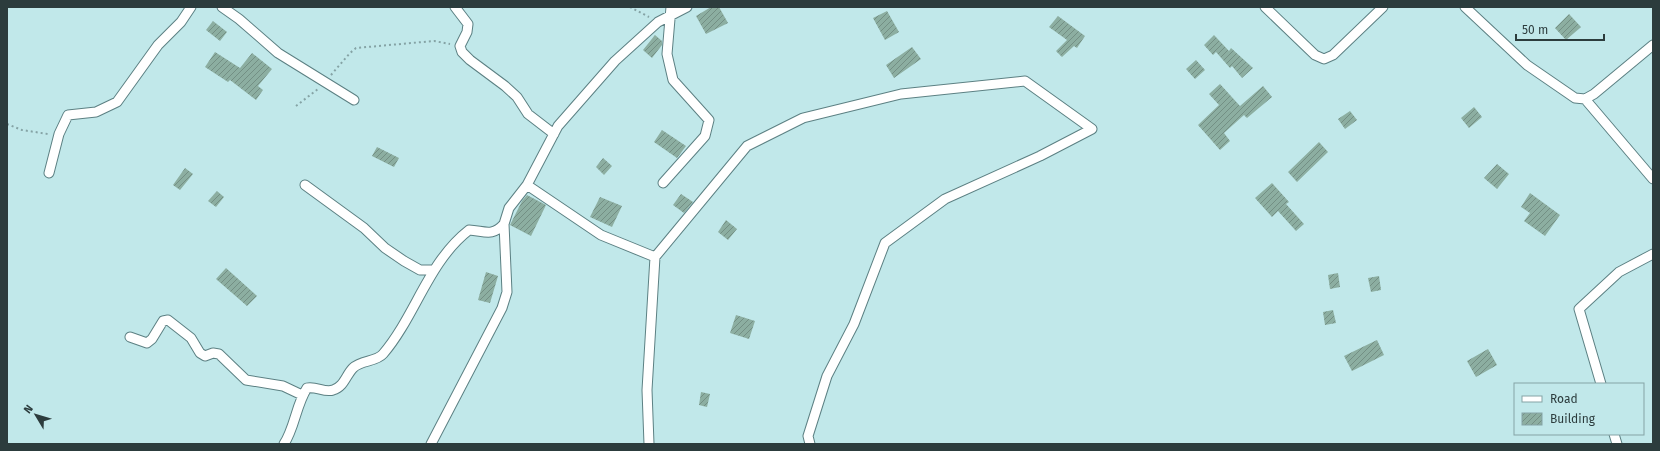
<svg xmlns="http://www.w3.org/2000/svg" width="1660" height="451" viewBox="0 0 1660 451" font-family="'Fira Sans',sans-serif">
<style>
.building{fill:url(#building-hatch)}
.lines{fill:none;stroke-linecap:round;stroke-linejoin:round}
.street-casing{stroke:#5c8083;stroke-width:11}
.path{stroke:#85a3a5;stroke-width:2;stroke-dasharray:2 3;stroke-linecap:butt}
.street{stroke:#fff;stroke-width:9}
</style>
<defs>
<pattern id="building-hatch" width="6" height="6" patternUnits="userSpaceOnUse"><rect width="6" height="6" fill="#8caea1"/><path d="M-1 1l2-2M0 6l6-6M5 7l2-2" fill="none" stroke="#738f84"/></pattern>
</defs>
<rect width="100%" height="100%" fill="#c1e8ea"/>
<!-- building -->
<path class="building" d="M711,7H719L728,23L706,34L696,16Z
M887,11L899,32L885,40L873,18Z
M1569,14L1581,27L1566,40L1555,28Z
M1058,16L1085,36L1077,48L1074,46L1062,57L1056,51L1067,40L1049,27Z
M213,21L227,32L220,41L206,30Z
M655,35L662,41V45L652,58L643,50Z
M1214,35L1229,51L1231,48L1253,68L1242,78L1232,66L1230,68L1216,52L1213,55L1204,45Z
M912,47L921,59L894,78L886,65Z
M215,52L240,68L252,53L272,69L258,86L263,90L256,100L230,80L228,82L205,67Z
M1196,60L1205,70L1195,79L1186,69Z
M1220,84L1240,106L1263,86L1272,97L1247,118L1244,115L1224,133L1230,141L1220,150L1198,125L1219,105L1209,94Z
M1474,107L1482,117L1469,128L1461,118Z
M1350,111L1357,120L1345,129L1338,119Z
M662,130L686,146L677,158L654,142Z
M1319,142L1328,152L1297,182L1288,172Z
M377,147L399,158L394,167L372,156Z
M603,158L612,166L604,175L596,167Z
M1497,164L1509,174L1497,189L1484,178Z
M185,168L193,174L180,190L173,185Z
M1272,183L1289,202L1286,204L1304,224L1296,231L1278,211L1272,217L1255,198Z
M217,191L224,197L216,207L208,201Z
M1530,193L1560,215L1545,236L1524,221L1530,213L1521,207Z
M681,194L693,202L684,213L673,205Z
M527,195L546,205L531,236L510,225L522,201Z
M600,197L622,206L612,227L590,217Z
M726,220L737,229L728,240L718,232Z
M226,268L257,296L247,306L216,279Z
M486,272L498,276L490,303L478,300Z
M1338,273L1340,287L1330,289L1328,275Z
M1379,276L1381,290L1371,292L1368,278Z
M1333,310L1336,323L1325,325L1323,312Z
M736,315L755,321L749,339L730,333Z
M1377,340L1384,355L1352,371L1344,356Z
M1488,349L1497,365L1476,377L1467,361Z
M701,392L710,394L707,407L699,405Z"/>
<g class="lines">
<defs>
<path id="street" d="M222,7L239,19L278,53L354,100
M455,7L468,24L467,32L460,46L462,52L470,60L505,86L517,97L528,114L554,134
M1265,7L1315,55L1324,59L1333,55L1383,7
M1465,7L1527,65L1575,98L1585,99L1594,94L1653,45
M1585,99L1653,179
M49,173L59,134L68,115L96,112L117,102L158,45L181,22L191,7
M663,183L705,136L709,120L673,80L667,54L671,7
M305,185L364,228L385,248L404,261L420,270H433
M527,185L601,235L655,257
M130,337L147,343L152,339L163,321L168,320L191,338L200,353L205,356L213,353L219,354L246,380L283,386L302,395
M1601,384L1579,309L1619,272L1653,254
M1614,434L1617,444
M284,444C295,427 296,405 307,388C316,386 325,393 333,390C344,387 346,375 353,368C361,360 376,362 383,354C416,315 428,262 469,230C485,231 492,237 504,224
M431,444L502,308L507,292L504,224L509,208L527,185L558,126L615,61L658,22L687,7
M649,444L647,390L655,257L747,146L803,118L901,94L1025,81L1092,129L1040,156L945,199L885,243L854,324L827,376L808,436L810,444"/>
</defs>
<!-- street casing -->
<use href="#street" class="street-casing"/>
<!-- path -->
<path class="path" d="M630,7L649,17
M331,75L350,53L356,48L434,41L450,44
M296,106L318,89
M7,124L22,130L48,134"/>
<!-- street -->
<use href="#street" class="street"/>
</g>
<!-- border -->
<rect width="1660" height="451" fill="none" stroke="#2c3c3d" stroke-width="16"/>
<!-- legend -->
<rect x="1514" y="383" width="130" height="52" fill="#c1e8ea" stroke="#85a3a5"/>
<rect x="1522" y="396" width="20" height="6" fill="#ffffff" stroke="#85a3a5"/>
<text x="1550" y="403" font-size="12" fill="#2c3c3d">Road</text>
<rect x="1522" y="413" width="20" height="12" fill="url(#building-hatch)" stroke="#85a3a5"/>
<text x="1550" y="423" font-size="12" fill="#2c3c3d">Building</text>
<!-- north arrow -->
<g transform="translate(36 415) rotate(308)" stroke="#c1e8ea" stroke-width="3" paint-order="stroke">
<path d="M0-3L7 15L0 10L-7 15Z" fill="#2c3c3d"/>
<text y="-6" font-size="11" font-weight="bold" text-anchor="middle" fill="#2c3c3d">N</text>
</g>
<!-- scale -->
<path d="M1516 34v6h88v-6" fill="none" stroke="#2c3c3d" stroke-width="2"/>
<text x="1522" y="34" font-size="12" fill="#2c3c3d" stroke="#c1e8ea" stroke-width="3" paint-order="stroke">50 m</text>
</svg>
